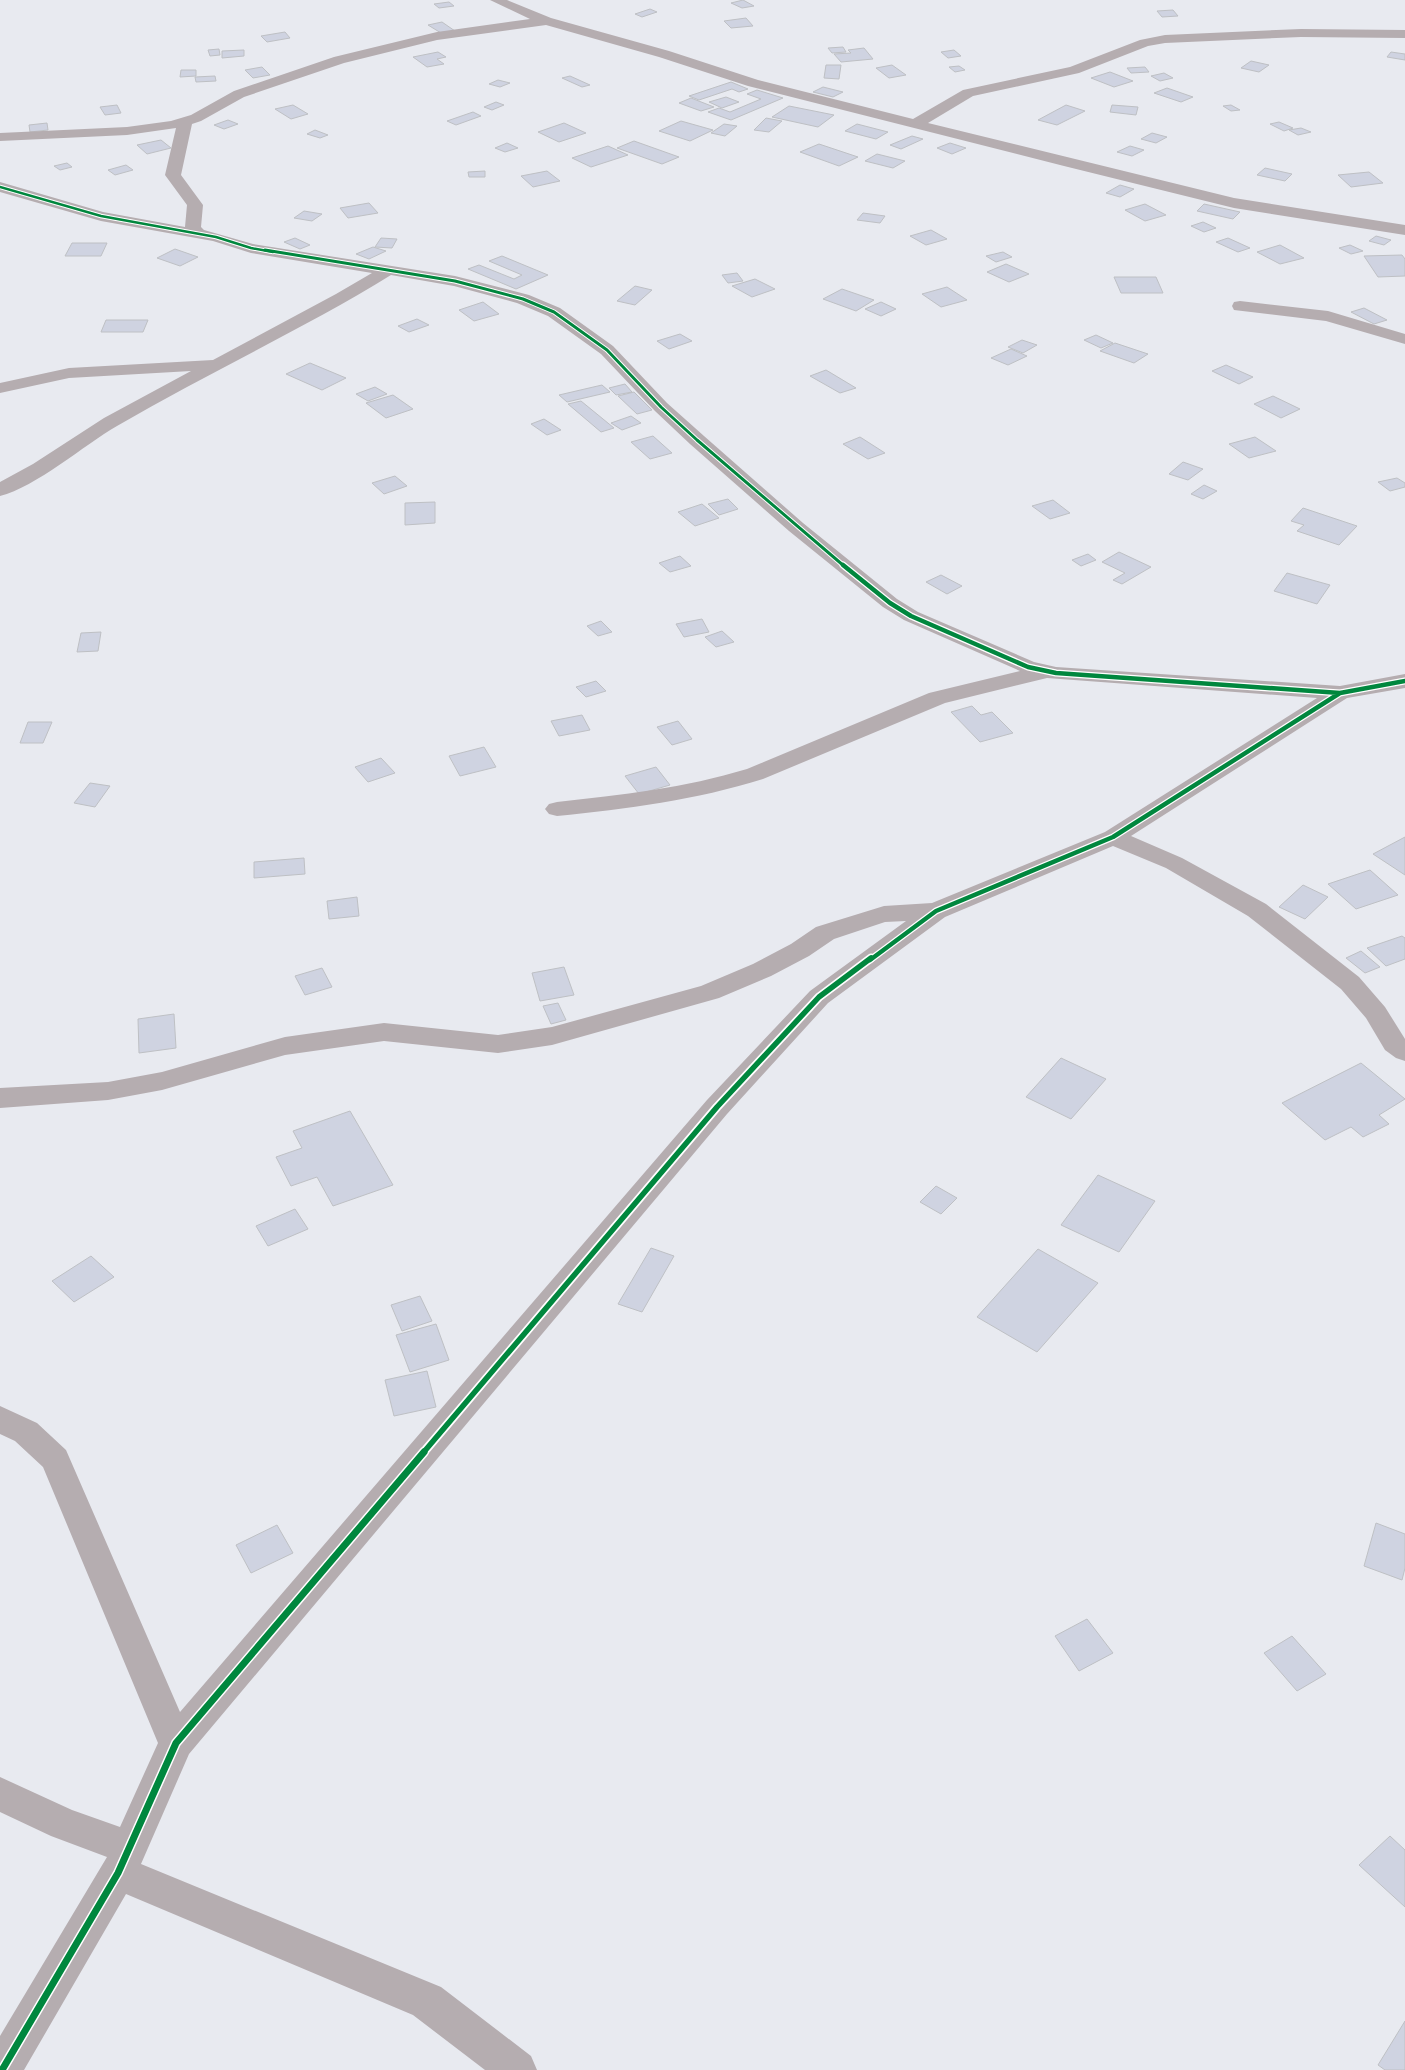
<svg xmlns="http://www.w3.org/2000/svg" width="1405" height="2070" viewBox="0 0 1405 2070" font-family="'PT Sans Narrow',sans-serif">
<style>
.building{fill:#cfd3e1;stroke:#bec0c4}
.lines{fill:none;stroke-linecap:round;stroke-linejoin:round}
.street{fill:#b5adb0;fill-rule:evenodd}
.cycleway-far4-casing{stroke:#fff;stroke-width:4.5}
.cycleway-far3-casing{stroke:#fff;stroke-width:5}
.cycleway-far2-casing{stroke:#fff;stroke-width:7}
.cycleway-far1-casing{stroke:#fff;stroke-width:9}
.cycleway-casing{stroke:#fff;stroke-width:10}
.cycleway-far4{stroke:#00873e;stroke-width:2.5}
.cycleway-far3{stroke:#00873e;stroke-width:3}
.cycleway-far2{stroke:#00873e;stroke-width:4.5}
.cycleway-far1{stroke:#00873e;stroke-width:5.5}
.cycleway{stroke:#00873e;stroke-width:7}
</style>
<rect width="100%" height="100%" fill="#e8eaf0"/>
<!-- building -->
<path class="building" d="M743,0L754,6L742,8L731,3Z
M449,2L454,6L439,8L434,4Z
M650,9L657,12L642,17L635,14Z
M1173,10L1178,16L1162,17L1157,11Z
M746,18L753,26L731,28L724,21Z
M442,22L455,31L441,33L428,25Z
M285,32L290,38L267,42L261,36Z
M843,47L846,52L832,53L828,48Z
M864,48L873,59L841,62L834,54L851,53L848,50Z
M219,49L220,55L210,56L208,50Z
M244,50V56L222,58V51Z
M954,50L961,56L948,58L941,52Z
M438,52L446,57L437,59L444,64L427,67L413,57Z
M1391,52L1405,54V60L1387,57Z
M1251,61L1269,65L1259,72L1241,68Z
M826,65H841L839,79L824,78Z
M892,65L906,75L889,78L876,68Z
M959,66L965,70L955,72L949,67Z
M262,67L270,75L253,78L245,70Z
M1145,67L1149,72L1131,73L1127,68Z
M181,70H196V76L180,77Z
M1110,72L1133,81L1114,87L1091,78Z
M1164,73L1173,78L1160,81L1151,76Z
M215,76L216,81L196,82L195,77Z
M570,76L590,85L582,87L562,78Z
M498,80L510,83L500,87L489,84Z
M731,82L748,89L739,92L732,89L699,100L689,96Z
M823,87L843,92L833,97L813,92Z
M1167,88L1193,97L1181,102L1154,93Z
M757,90L783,98L731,120L708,112L719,108L730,112L761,99L747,94Z
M726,97L739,102L722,108L709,102Z
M691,98L714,107L701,111L679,103Z
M496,102L504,105L492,110L484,107Z
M117,105L121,113L105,115L100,107Z
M293,105L308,114L291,119L275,109Z
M1066,105L1085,111L1057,125L1038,120Z
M1112,105L1138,107L1136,115L1110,112Z
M1231,105L1240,110L1231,111L1223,106Z
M789,106L834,115L818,127L772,117Z
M473,112L481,116L456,125L447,121Z
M766,118L782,121L769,132L754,130Z
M228,120L238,124L224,129L214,125Z
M681,121L713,130L690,141L659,131Z
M1279,122L1293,128L1284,131L1270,124Z
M47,123L48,130L30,132L29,125Z
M564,123L586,133L559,142L538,132Z
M724,124L737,126L725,136L711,133Z
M857,124L888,132L876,139L845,131Z
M1301,128L1311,132L1298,135L1289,130Z
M315,130L328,135L320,138L307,134Z
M1152,133L1167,137L1156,143L1141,139Z
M912,136L923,139L901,149L890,145Z
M161,140L171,148L147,154L137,145Z
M634,141L679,157L662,164L617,148Z
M507,143L518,148L505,152L495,148Z
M950,143L966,148L952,154L937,148Z
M819,144L858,157L839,166L800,152Z
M608,146L628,155L591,167L572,158Z
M1130,146L1144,150L1132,156L1117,152Z
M877,154L905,161L893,168L865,161Z
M67,163L72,167L60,170L54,166Z
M126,165L133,170L115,175L108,170Z
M1265,168L1292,174L1285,181L1257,175Z
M485,171V177H469L468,172Z
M547,171L560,181L533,187L521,176Z
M1369,172L1383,183L1351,187L1338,175Z
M1120,185L1134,189L1120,197L1106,193Z
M369,203L378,213L348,218L340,208Z
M1145,204L1166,215L1145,221L1125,210Z
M1204,204L1240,212L1233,219L1197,211Z
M304,211L322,214L312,221L294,218Z
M863,213L885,216L880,223L857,220Z
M1203,222L1216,228L1204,232L1191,226Z
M931,230L947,239L926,245L910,236Z
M1376,236L1391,240L1384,245L1369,241Z
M295,238L310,245L300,249L284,242Z
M381,238L397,239L392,248L375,247Z
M1228,238L1250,248L1238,252L1216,242Z
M72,243H107L101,256H65Z
M1280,245L1304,258L1280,264L1257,252Z
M1350,245L1363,251L1351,254L1339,248Z
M373,247L386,251L369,259L356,254Z
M175,249L198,257L180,266L157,258Z
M1003,252L1012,257L996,262L986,256Z
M1402,255L1405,259V276L1378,277L1364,256Z
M502,256L548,275L516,289L468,269L479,265L514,279L522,275L489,261Z
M1006,264L1029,274L1009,282L987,272Z
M737,273L743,281L728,283L722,275Z
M1114,277H1156L1163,293H1121Z
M755,279L775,289L752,297L732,286Z
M635,286L652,290L635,305L617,301Z
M947,287L967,300L941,307L922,294Z
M842,289L874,300L856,311L823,299Z
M483,302L499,314L474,321L459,310Z
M881,302L896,309L881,316L865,309Z
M1364,308L1387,320L1374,324L1351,312Z
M417,319L429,325L409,332L398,326Z
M106,320H148L143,332H101Z
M680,334L692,341L669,349L657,341Z
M1096,335L1113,343L1101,348L1084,340Z
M1022,340L1037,345L1023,353L1008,347Z
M1115,343L1148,354L1134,363L1100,351Z
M1011,349L1027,356L1008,365L991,358Z
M310,363L346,378L322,390L286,374Z
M1226,365L1253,377L1239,384L1212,371Z
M826,370L856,388L840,393L810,376Z
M625,384L632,392L616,395L609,388Z
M602,385L610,392L567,402L559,395Z
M375,387L387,394L368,401L356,394Z
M634,392L652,410L637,414L618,396Z
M393,395L413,409L386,418L366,403Z
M1273,396L1300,409L1281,418L1254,404Z
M581,401L614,428L601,432L568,404Z
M631,416L641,423L622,430L611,423Z
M544,419L561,430L547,435L531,424Z
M653,436L672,453L650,459L631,442Z
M860,437L885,453L868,459L843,444Z
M1255,437L1276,451L1249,458L1229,444Z
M1183,462L1203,469L1188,480L1169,474Z
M395,476L407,486L384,494L372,483Z
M1397,478L1405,483V487L1390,491L1378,482Z
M1204,485L1217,491L1203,499L1191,494Z
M728,499L738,509L719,515L708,504Z
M1053,500L1070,513L1050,519L1032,506Z
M435,502V523L405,525V503Z
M702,504L719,518L695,526L678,512Z
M1303,508L1357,526L1339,545L1297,531L1304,525L1291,521Z
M1119,552L1151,567L1122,584L1113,580L1125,573L1102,562Z
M1088,554L1096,560L1081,566L1072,560Z
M680,556L691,566L670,572L659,563Z
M1287,573L1330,585L1317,604L1274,591Z
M941,575L962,586L947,594L926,582Z
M702,619L709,632L684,637L676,624Z
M601,621L612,632L598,636L587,626Z
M722,631L734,642L716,647L705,637Z
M101,632L98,651L77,652L81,633Z
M596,681L606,691L586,697L576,687Z
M972,706L981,715L992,712L1013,733L980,742L951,712Z
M582,715L590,730L559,736L551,721Z
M678,721L692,739L672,745L657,727Z
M28,722H52L43,743H20Z
M484,747L496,767L460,776L449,756Z
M381,758L395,773L368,782L355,767Z
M656,767L670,785L639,794L625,776Z
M90,783L110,786L95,807L74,803Z
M1405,837V875L1373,854Z
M304,858L305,874L254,878V862Z
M1370,870L1398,895L1356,909L1328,884Z
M1303,885L1328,897L1305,919L1279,907Z
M357,897L359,916L329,919L327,901Z
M1402,936L1405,938V959L1386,966L1367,948Z
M1361,951L1380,967L1365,973L1346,958Z
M564,967L574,995L540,1001L532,973Z
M322,968L332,987L305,995L295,976Z
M558,1003L566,1020L551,1024L543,1006Z
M174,1014L176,1048L139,1053L138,1019Z
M1061,1058L1106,1079L1071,1119L1026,1097Z
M1361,1063L1405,1099L1379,1115L1389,1124L1363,1137L1351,1127L1325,1140L1282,1103Z
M350,1111L393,1185L333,1206L317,1177L291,1186L276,1157L302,1148L293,1131Z
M1098,1175L1155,1201L1119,1252L1061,1225Z
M936,1186L957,1198L941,1214L920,1202Z
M295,1209L308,1229L268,1246L256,1226Z
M651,1248L674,1256L642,1312L618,1304Z
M1038,1249L1098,1283L1037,1352L977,1317Z
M91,1256L114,1277L74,1302L52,1281Z
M420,1296L432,1321L402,1331L391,1305Z
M436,1324L449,1360L410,1372L396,1335Z
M427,1371L436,1407L394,1416L385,1380Z
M1376,1523L1405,1534V1568L1402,1580L1364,1566Z
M277,1525L293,1553L251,1573L236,1545Z
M1087,1619L1113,1653L1079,1671L1055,1636Z
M1292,1636L1326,1674L1297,1691L1264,1653Z
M1390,1836L1405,1850V1907L1359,1865Z
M1405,2021V2070H1385L1378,2065Z"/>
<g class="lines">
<!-- street -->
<path class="street" d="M490,0H507L551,18L669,51L758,80L913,119L963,90L1070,67L1140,40L1165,35L1301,29L1405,30V38L1301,37L1165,43L1148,46L1079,73L973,96L928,123L1234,198L1405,225V235L1234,208L1064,166L748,86L659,57L546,25L437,40L344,63L244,97L201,121L192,124L181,175L203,205L201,227L204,230L253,244L455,276L529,295L560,308L613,346L667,403L704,436L803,523L897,599L918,612L1034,662L1056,667L1340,686L1405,674V688L1347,698L1131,836L1182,858L1266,904L1359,977L1385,1007L1405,1039V1061L1396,1058L1385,1050L1366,1018L1341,989L1248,916L1166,868L1113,846L945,917L828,1003L727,1114L189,1754L141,1864L441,1987L531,2056L537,2070H485L413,2015L126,1894L24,2070H0V2036L107,1857L51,1836L0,1812V1777L72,1810L120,1827L158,1743L43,1467L15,1441L0,1434V1406L37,1423L66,1450L180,1712L707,1100L810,991L906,921L885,922L834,939L809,956L771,976L719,998L552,1045L498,1053L384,1041L285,1055L162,1090L108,1100L0,1108V1088L108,1082L162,1072L285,1037L384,1023L498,1035L552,1027L701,986L753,964L791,944L816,927L884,906L932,903L1105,832L1317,698L1047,678L945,703L763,779C696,800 627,809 557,816L549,814L545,809L549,804L557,802C621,795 685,788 747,769L929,693L1020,671L904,620L883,607L789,531L690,444L655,411L601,354L548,316L517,303L454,286L391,275C302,330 207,373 117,426C84,445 36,487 0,496V482L33,464L104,418L191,371L69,378L0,393V383L69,368L213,360L336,294L372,273L251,253L213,241L101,221L0,192V182L103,212L185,227L187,205L165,175L176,128L127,135L0,141V133L127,127L171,121L191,115L234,91L334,57L437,32L530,19Z
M1240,301L1328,311L1405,334V344L1326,321L1234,310L1232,306L1234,302Z"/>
<defs>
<path id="cycleway-far4" d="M0,187L101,216L216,237L251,248L273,252"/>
<path id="cycleway-far3" d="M265,250L455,281L523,299L554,312L607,350L661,407L697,440L844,566"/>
<path id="cycleway-far2" d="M843,565L890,603L911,616L1028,667L1056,673L1340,693
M870,960L936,911L1113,837L1340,693L1405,681"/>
<path id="cycleway-far1" d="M423,1453L717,1107L819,997L871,958"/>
<path id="cycleway" d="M2,2070L118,1873L176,1743L424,1452"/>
</defs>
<!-- cycleway-far4 casing -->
<use href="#cycleway-far4" class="cycleway-far4-casing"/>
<!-- cycleway-far3 casing -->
<use href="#cycleway-far3" class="cycleway-far3-casing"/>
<!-- cycleway-far2 casing -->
<use href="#cycleway-far2" class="cycleway-far2-casing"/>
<!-- cycleway-far1 casing -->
<use href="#cycleway-far1" class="cycleway-far1-casing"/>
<!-- cycleway casing -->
<use href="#cycleway" class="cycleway-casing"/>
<!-- cycleway-far4 -->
<use href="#cycleway-far4" class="cycleway-far4"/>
<!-- cycleway-far3 -->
<use href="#cycleway-far3" class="cycleway-far3"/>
<!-- cycleway-far2 -->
<use href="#cycleway-far2" class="cycleway-far2"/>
<!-- cycleway-far1 -->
<use href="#cycleway-far1" class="cycleway-far1"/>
<!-- cycleway -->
<use href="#cycleway" class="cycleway"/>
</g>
</svg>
